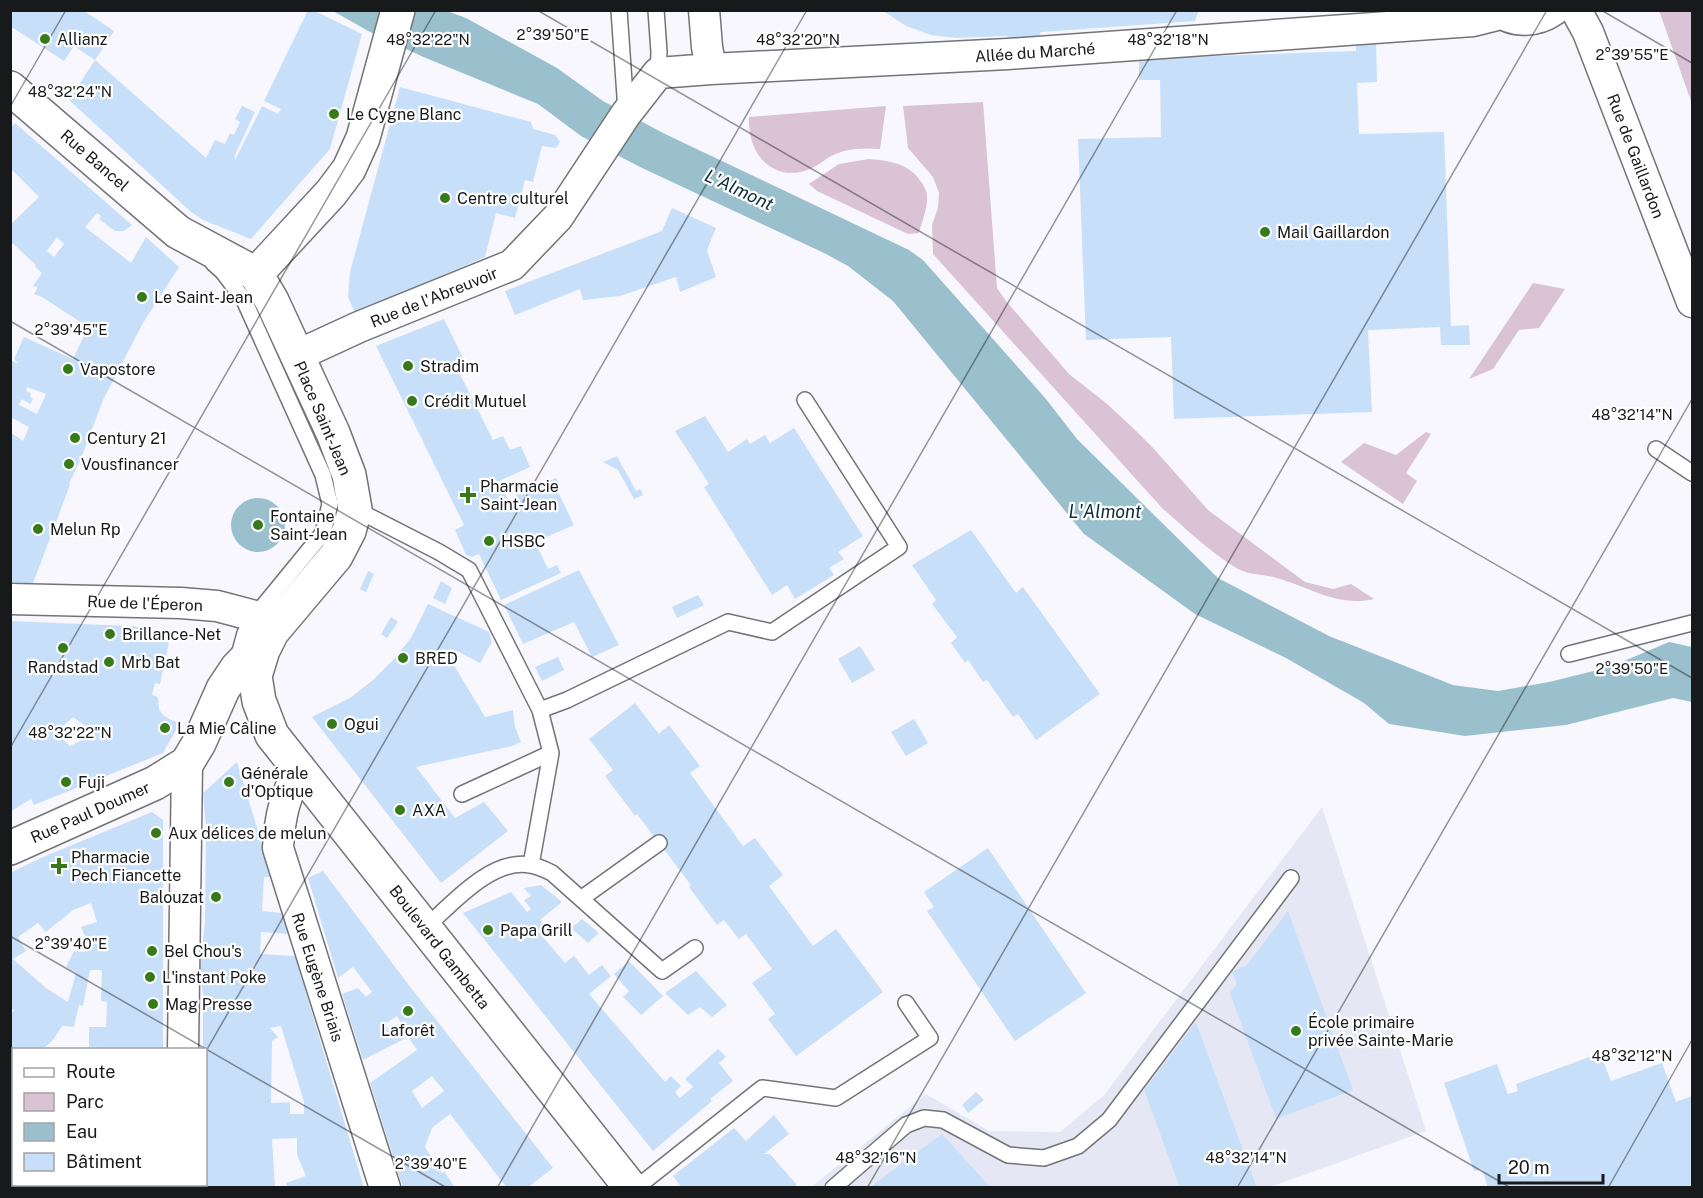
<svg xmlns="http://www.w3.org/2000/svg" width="1703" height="1198" viewBox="0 0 1703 1198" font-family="'Public Sans',sans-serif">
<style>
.built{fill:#e5e7f4}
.green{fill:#dac3d4}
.water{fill:#9bc0cd}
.building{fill:#c8dff9;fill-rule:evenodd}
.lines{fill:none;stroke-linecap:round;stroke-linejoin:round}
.lane-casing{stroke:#737478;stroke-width:18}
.street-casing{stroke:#737478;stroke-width:33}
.secondary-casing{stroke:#737478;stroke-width:36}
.lane{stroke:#fff;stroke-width:15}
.street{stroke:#fff;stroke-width:30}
.secondary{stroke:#fff;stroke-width:33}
.ticks{fill:none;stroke:#18191a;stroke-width:1.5;stroke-opacity:0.45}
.poi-dot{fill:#377a1a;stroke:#fff;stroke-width:2}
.labels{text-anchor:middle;stroke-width:4.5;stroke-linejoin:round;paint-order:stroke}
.poi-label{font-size:16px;fill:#18191a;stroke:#fff;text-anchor:start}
.street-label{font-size:16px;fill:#18191a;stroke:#fff}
.water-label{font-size:18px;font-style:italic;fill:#0b2e39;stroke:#fff}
.ticks-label{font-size:15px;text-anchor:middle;fill:#18191a;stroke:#fff;stroke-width:4.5;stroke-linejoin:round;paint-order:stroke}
</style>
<rect width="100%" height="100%" fill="#f7f7fd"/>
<!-- built -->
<path class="built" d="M1322,807L1426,1131L1270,1187L810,1188L926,1094L989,1131L1060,1132L1104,1095Z"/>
<!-- green -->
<path class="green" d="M1659,11H1692V104L1661,16Z
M983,102L997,288L1006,301L1069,374L1106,403L1133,428L1154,449L1208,510L1305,582L1333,589L1351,584L1374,599C1337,608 1306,585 1273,577C1256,573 1249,576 1233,566C1208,550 1185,528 1162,508L933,254L932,225L938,208L939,193L933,177L908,148L903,106Z
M886,106L880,149C866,148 852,148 838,153C828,156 820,165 810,169C772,184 747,153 749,117Z
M869,159C891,161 909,163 922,183C924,187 927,191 927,196C928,208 922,221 919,233L908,234L817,191L809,184L839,164Z
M1533,283L1565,289L1539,328L1519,330L1493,369L1469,379Z
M1426,432L1431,434L1406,473L1417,481L1403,504L1341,462L1364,443L1396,455Z"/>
<!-- water -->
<path class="water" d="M333,11H447L466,18L557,68L603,101L663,133L909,250L923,260L1046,399L1077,439L1218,578L1329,636L1453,685L1498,691L1549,682L1610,667L1669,642L1692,647V702L1673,698L1566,725L1465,736L1389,724L1364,703L1286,658L1195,614L1084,534L893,301L848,266L826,254L640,167L581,136L538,104L421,56L370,32Z
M231 525a27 27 0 1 1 54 0a27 27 0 1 1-54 0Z"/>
<!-- building -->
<path class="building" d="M10,10H83L114,31L95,60L74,46L64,61L10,26Z
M308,10H313L362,34L330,149L251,239L203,220L191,212L69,100L95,60L206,158L215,140L225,144L230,133L234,135L240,122L235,119L242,106L255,112L235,155V160L262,106L278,114L281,109L264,101Z
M882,10H1199L1195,21L1041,32L1034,46L1006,36L956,38L931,35L906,26Z
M1376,39L1377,82L1357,83L1359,134L1444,132L1451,326L1469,325L1470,345H1441L1440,327L1368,330L1372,412L1174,419L1171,337L1086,340L1078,139L1161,137L1160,80H1139V49L1160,58L1356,51V40Z
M400,87L531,122L533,129L555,135L560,142L556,148L542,146L533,182L525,180L515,218L496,213L485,257L355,313L348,297L350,272Z
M15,123L132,225L124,231H115L99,219L101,216L97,213L85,227L131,263L146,237L179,267L143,323L103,400L82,456L69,484L70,485L32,586H25V583L10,582V432L23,441L29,427L12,418L10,421V360L19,364L14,359L24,337L73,359L88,327L42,297L34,294L38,287L33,286L42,273L35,267L36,265L10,241V225L39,197L10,168V128ZM57,237L64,244L54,257L47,251ZM27,387L46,394L37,414L19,405L22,399L30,404L33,399L30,397L31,393L26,391Z
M672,208L716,228L707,250L716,277L680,292L676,277L620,296L583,300L580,289L515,315L505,291L662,231Z
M444,319L463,358L454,362L493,440L503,436L510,450L521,446L530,467L499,481L510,504L518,501L516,495L556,478L559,483L554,484L574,525L535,542L548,569L557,565L561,573L501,600L479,554L472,557L466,555L455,530L464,525L376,346Z
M705,416L728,452L747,439L750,444L765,435L770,443L794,428L863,536L838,552L844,559L829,568L834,575L795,599L787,585L772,595L704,487L709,484L675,431Z
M617,456L636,491L640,489L643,495L634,499L618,470L603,462Z
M971,530L1016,593L1023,587L1100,694L1036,740L1018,714L1013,717L987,680L983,682L968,660L965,663L951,643L957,637L932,604L936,600L912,565Z
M579,570L619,645L592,657L574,622L523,644L504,605Z
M368,571L374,574L366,592L360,589Z
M441,581L452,588L445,604L433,598Z
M698,595L704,605L677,618L672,607Z
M428,604L489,632L492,642L480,663L457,651L452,662L485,717L513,710L515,727L521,742L512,746L416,767L455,818L484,802L508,831L441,883L312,717L350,698L373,680L394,659L411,638Z
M391,617L398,622L387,638L381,634Z
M10,621L130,626L171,633L160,684L155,683L152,695L158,697L159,709L163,715L171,720L178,722L176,730L163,753L34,805L31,799L10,812ZM73,717L88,728L92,735L70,746L56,733Z
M860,646L875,670L852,683L838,659Z
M558,657L564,670L542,681L535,667Z
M635,703L659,734L669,725L700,766L690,773L743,846L755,838L783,875L769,886L813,946L836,929L883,992L796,1056L768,1019L775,1014L752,983L772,969L746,934L739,939L724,920L717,925L689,887L691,885L637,814L635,816L605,776L613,770L589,739Z
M914,719L928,743L906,756L891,732Z
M237,762L272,877H264L262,911L282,913L289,934L261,932L260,954L295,956L364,1188H288L286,1183L306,1176L297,1155V1138L272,1139L275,1188H201V1185L206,1184V1050H203V994L200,971L205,921L206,828L203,793ZM281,1026L304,1102V1114H290V1102L271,1103L272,1041L278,1037L270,1028Z
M152,812L163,820V1050H105L106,1048L89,1047V1027H106L107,1002L101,1001L102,970H90L83,1006L79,1005L74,1027L62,1026L53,1040L42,1050H14V1086L10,1085V1015L14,1010L10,1008V892L12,891L10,873L43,857ZM91,903L97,922L81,927L85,936V952L74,951L66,967L76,973L68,1002L46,988L13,959L26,951L18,937L38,923L46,932L73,910Z
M988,848L1086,993L1015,1041L927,911L934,907L924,892Z
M323,871L411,988L553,1168L527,1188H507L450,1114L432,1128L425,1147L442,1173L444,1171L455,1188H403L370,1083L417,1050L408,1037L363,1060L342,994L358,988L366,997L372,992L353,967L338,978L308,878ZM397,1016L404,1030L391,1038L386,1023ZM432,1076L444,1091L422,1108L412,1091Z
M541,885L562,902L540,920L545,926L538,931L565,963L574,956L589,975L602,965L611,976L589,994L665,1082L671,1076L681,1086L675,1092L680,1098L693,1087L685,1079L718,1049L726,1057L719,1063L733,1081L710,1099L712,1101L653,1151L463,913L511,892L527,912L531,909L524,900L531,896L524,888Z
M1288,911L1353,1090L1276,1119L1230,993L1237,983L1232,972L1247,965Z
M582,919L599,933L588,943L571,928Z
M629,961L663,996L641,1015L623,997L629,991L614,974Z
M696,971L727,1005L712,1017L700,1007L688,1015L665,993Z
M1196,1022L1257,1188H1180L1144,1090Z
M1600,1053L1611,1081L1662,1063L1676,1102L1692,1096V1188H1488L1482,1169L1474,1171L1444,1083L1497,1064L1508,1094L1518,1091L1516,1084Z
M976,1092L984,1100L968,1113L962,1105Z
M774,1115L789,1134L764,1154H770L796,1184L795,1188H682L673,1176L734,1128L746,1141Z
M942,1134L991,1188H869Z
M42,1185H160V1188H41Z"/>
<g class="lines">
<defs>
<path id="lane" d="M619,10L626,111
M656,10L659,52L658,73
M213,263L223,272L244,300L323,475L330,504L323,533L255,616L245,633L239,655
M1656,449L1692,473
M355,509L439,552L469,570L540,710L551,753L531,865
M1569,654L1692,623
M540,710L567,700L728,622L772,632L899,547L805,400
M462,794L551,753
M582,898L659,843
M425,928C452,904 491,858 530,865C538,866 546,870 552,873L662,971L695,948
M636,1188L762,1088L836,1098L930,1038L906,1003
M833,1188L906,1125L924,1118L943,1120L1008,1155L1044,1158L1078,1146L1109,1120L1291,878"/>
<path id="street" d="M1497,10C1514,24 1537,22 1554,10
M1576,10L1588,32L1692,302
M711,69L1008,54L1473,21L1501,14
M296,356L359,327L512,265L558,217L626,114L658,73L711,69L707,47L704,10
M10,599L181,603L217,606L255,616L272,632
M299,767C285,799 280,813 278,848L385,1188
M183,1050L187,763
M181,1188V1184"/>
<path id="secondary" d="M10,88L178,232L256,274L272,301L333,433L349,475L355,509L349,531L336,556L272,632L263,650L255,676L259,701L272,735L631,1188
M256,274L331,193L349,169L363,138L398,10
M10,848L155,783L187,763L199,743L223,689L237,668L262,642"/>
</defs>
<!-- lane casing -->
<use href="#lane" class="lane-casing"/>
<!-- street casing -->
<use href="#street" class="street-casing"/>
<!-- secondary casing -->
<use href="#secondary" class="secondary-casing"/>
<!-- lane -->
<use href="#lane" class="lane"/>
<!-- street -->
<use href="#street" class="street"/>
<!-- secondary -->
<use href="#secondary" class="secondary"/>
</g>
<!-- ticks -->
<path class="ticks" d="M537,10L1692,678M1601,10L1692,63M10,107L66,10M10,321L1511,1188M10,748L436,10M10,936L447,1188M206,1051L807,10M127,1188L129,1184M497,1188L1177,10M867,1188L1547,10M1237,1188L1692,399M1608,1188L1692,1040"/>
<!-- markers -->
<g class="poi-dot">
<circle cx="45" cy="39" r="6"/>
<circle cx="334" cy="114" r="6"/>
<circle cx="445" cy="198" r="6"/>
<circle cx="1265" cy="232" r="6"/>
<circle cx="142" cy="297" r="6"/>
<circle cx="408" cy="366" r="6"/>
<circle cx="68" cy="369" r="6"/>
<circle cx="412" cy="401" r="6"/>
<circle cx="75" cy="438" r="6"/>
<circle cx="69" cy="464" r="6"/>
<path d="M465 486h6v6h6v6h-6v6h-6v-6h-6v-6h6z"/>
<circle cx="258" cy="525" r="6"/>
<circle cx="38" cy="529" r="6"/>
<circle cx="489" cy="541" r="6"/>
<circle cx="110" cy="634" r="6"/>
<circle cx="63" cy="648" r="6"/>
<circle cx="403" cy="658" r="6"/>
<circle cx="109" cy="662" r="6"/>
<circle cx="332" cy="724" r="6"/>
<circle cx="165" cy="728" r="6"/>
<circle cx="66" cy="782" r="6"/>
<circle cx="229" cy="782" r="6"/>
<circle cx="400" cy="810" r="6"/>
<circle cx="156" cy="833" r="6"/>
<path d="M56 857h6v6h6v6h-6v6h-6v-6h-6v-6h6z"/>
<circle cx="216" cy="897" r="6"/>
<circle cx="488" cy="930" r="6"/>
<circle cx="152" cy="951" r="6"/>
<circle cx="150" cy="977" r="6"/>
<circle cx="153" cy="1004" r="6"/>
<circle cx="408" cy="1011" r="6"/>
<circle cx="1296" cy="1031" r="6"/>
</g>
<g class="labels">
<!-- poi labels -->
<g class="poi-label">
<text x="57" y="45">Allianz</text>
<text x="346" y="120">Le Cygne Blanc</text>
<text x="457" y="204">Centre culturel</text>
<text x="1277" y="238">Mail Gaillardon</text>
<text x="154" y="303">Le Saint-Jean</text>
<text x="420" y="372">Stradim</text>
<text x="80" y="375">Vapostore</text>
<text x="424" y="407">Crédit Mutuel</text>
<text x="87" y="444">Century 21</text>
<text x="81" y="470">Vousfinancer</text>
<text x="480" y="492">Pharmacie<tspan x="480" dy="18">Saint-Jean</tspan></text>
<text x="270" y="522">Fontaine<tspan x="270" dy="18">Saint-Jean</tspan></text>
<text x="50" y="535">Melun Rp</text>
<text x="501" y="547">HSBC</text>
<text x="122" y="640">Brillance-Net</text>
<text x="415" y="664">BRED</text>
<text x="121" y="668">Mrb Bat</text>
<text x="63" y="673" text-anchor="middle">Randstad</text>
<text x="344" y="730">Ogui</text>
<text x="177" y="734">La Mie Câline</text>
<text x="241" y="779">Générale<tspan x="241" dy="18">d'Optique</tspan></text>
<text x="78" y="788">Fuji</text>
<text x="412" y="816">AXA</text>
<text x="168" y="839">Aux délices de melun</text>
<text x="71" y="863">Pharmacie<tspan x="71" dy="18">Pech Fiancette</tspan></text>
<text x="204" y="903" text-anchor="end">Balouzat</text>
<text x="500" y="936">Papa Grill</text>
<text x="164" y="957">Bel Chou's</text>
<text x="162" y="983">L'instant Poke</text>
<text x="165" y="1010">Mag Presse</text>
<text x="1308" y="1028">École primaire<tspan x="1308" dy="18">privée Sainte-Marie</tspan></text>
<text x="408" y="1036" text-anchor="middle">Laforêt</text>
</g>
<!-- street labels -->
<g class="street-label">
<text transform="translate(1035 52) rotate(-4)" y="6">Allée du Marché</text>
<text transform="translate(1636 156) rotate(69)" y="6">Rue de Gaillardon</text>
<text transform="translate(95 160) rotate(41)" y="6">Rue Bancel</text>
<text transform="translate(434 297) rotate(-22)" y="6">Rue de l'Abreuvoir</text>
<text transform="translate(323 418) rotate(67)" y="6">Place Saint-Jean</text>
<text transform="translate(145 603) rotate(2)" y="6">Rue de l'Éperon</text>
<text transform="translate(90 812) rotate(-24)" y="6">Rue Paul Doumer</text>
<text transform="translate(440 947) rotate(52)" y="6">Boulevard Gambetta</text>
<text transform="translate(318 977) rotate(72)" y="6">Rue Eugène Briais</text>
</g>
<!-- water labels -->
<g class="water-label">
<text transform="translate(739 190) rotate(25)" y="6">L'Almont</text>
<text x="1105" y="518">L'Almont</text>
</g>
</g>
<g class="ticks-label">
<text x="553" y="40">2°39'50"E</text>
<text x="428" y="45">48°32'22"N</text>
<text x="798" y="45">48°32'20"N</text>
<text x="1168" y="45">48°32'18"N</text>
<text x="1632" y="60">2°39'55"E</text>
<text x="70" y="97">48°32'24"N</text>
<text x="71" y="335">2°39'45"E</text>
<text x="1632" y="420">48°32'14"N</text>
<text x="1632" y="674">2°39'50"E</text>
<text x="70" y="738">48°32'22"N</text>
<text x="71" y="949">2°39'40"E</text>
<text x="1632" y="1061">48°32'12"N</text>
<text x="876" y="1163">48°32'16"N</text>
<text x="1246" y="1163">48°32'14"N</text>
<text x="431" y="1169">2°39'40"E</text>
</g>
<!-- border -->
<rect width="1703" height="1198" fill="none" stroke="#18191a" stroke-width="24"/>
<!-- legend -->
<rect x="12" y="1048" width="195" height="138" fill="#ffffff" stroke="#a3a3a3" stroke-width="1.5"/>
<rect x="24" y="1068" width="30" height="9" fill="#ffffff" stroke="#a3a3a3" stroke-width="1.5"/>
<text x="66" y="1078" font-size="18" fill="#18191a">Route</text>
<rect x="24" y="1093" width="30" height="18" fill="#dac3d4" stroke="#a3a3a3" stroke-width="1.5"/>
<text x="66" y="1108" font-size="18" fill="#18191a">Parc</text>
<rect x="24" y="1123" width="30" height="18" fill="#9bc0cd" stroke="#a3a3a3" stroke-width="1.5"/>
<text x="66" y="1138" font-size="18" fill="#18191a">Eau</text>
<rect x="24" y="1153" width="30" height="18" fill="#c8dff9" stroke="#a3a3a3" stroke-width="1.5"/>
<text x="66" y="1168" font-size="18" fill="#18191a">Bâtiment</text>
<!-- scale -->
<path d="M1499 1174v9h104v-9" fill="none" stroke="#18191a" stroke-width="3"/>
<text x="1508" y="1174" font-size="18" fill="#18191a" stroke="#ffffff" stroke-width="4.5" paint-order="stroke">20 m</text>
</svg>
